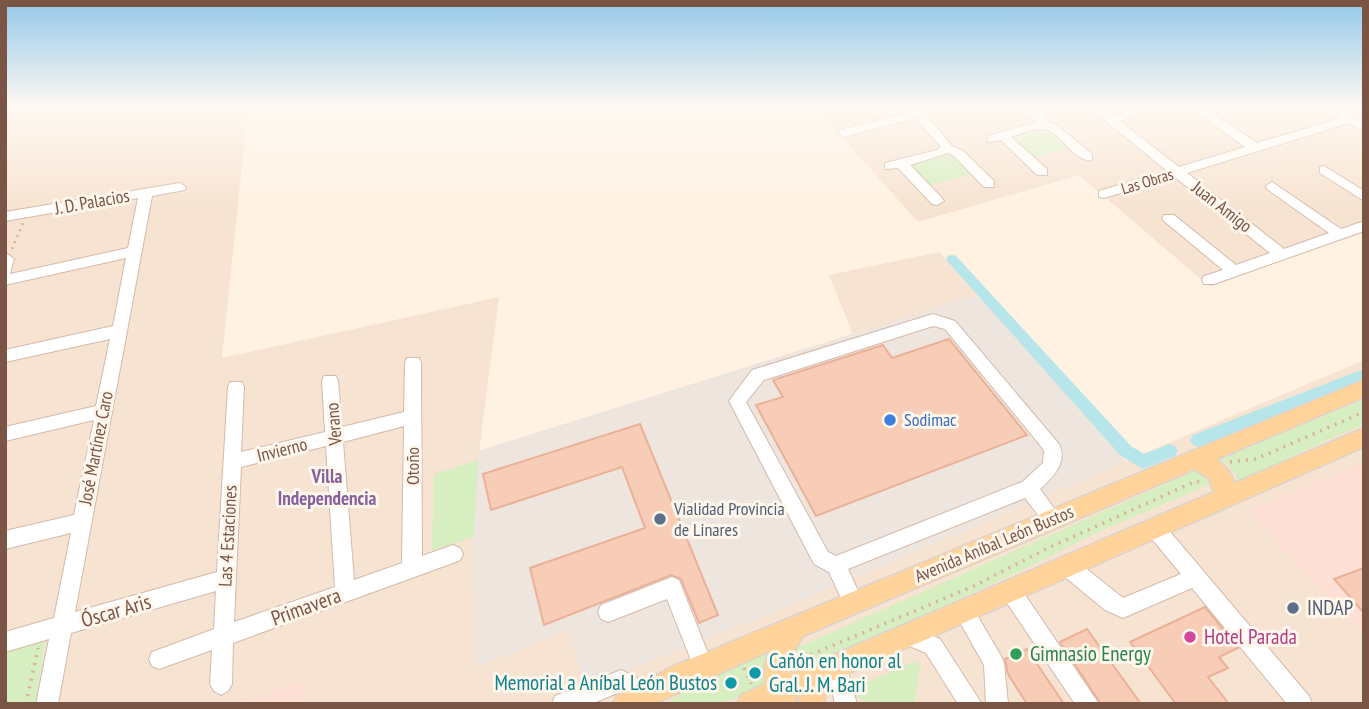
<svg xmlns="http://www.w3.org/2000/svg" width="1369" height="709" viewBox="0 0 1369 709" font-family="'PT Sans Narrow',sans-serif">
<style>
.residential{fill:#f7e3d1}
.commercial{fill:#ffe0d7}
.industrial{fill:#eee5de}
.green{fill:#d6eec0}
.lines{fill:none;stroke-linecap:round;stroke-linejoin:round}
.canal{fill:#b6e6ea;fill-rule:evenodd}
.building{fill:#f7cdb8;stroke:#ebb197;stroke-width:2}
.minor-casing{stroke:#d4baab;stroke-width:2}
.major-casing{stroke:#dcd3cf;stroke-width:3}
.path-far1{stroke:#dcb09b;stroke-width:2.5;stroke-dasharray:2 4.5;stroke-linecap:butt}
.path{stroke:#dcb09b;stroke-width:3.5;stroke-dasharray:2 6;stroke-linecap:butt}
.minor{fill:#fff;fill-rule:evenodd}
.major{fill:#ffd39a;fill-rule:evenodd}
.shop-dot{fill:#3f7fe0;stroke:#fff6ec;stroke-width:2.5}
.service-dot{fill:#5c6f8a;stroke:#fff6ec;stroke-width:2.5}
.hotel-dot{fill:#d1479c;stroke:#fff6ec;stroke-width:2.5}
.leisure-dot{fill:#2e9e5b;stroke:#fff6ec;stroke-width:2.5}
.culture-dot{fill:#0f9aa8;stroke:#fff6ec;stroke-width:2.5}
.labels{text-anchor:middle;stroke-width:6;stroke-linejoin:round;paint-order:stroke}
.far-street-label{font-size:16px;fill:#7a5546;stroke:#fff6ec}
.street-label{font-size:18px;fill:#7a5546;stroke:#fff6ec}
.shop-label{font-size:18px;fill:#366cbe;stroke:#fff6ec;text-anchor:start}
.service-label{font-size:18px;fill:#4e5e75;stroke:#fff6ec;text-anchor:start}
.neighbourhood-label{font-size:19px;font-weight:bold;fill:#85619e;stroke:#fff6ec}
.near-street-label{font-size:21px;fill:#7a5546;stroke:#fff6ec}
.near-service-label{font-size:21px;fill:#4e5e75;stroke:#fff6ec;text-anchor:start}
.near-hotel-label{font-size:21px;fill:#b23c85;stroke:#fff6ec;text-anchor:start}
.near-leisure-label{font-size:21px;fill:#27864d;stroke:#fff6ec;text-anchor:start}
.near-culture-label{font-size:21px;fill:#0d838f;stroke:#fff6ec;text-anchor:start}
</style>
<rect width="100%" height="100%" fill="#fff2e3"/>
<!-- residential -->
<path class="residential" d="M5,108H248L222,358L499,297L479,451L853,335L829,275L939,252L1126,461L1364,360V704H5Z
M816,108H1364V231L1210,287L1079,175L918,222Z"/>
<!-- commercial -->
<path class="commercial" d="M1364,463V635L1248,511Z
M302,681L304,704H240Z"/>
<!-- industrial -->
<path class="industrial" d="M977,295L1126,461L801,601L585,688L569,629L475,668L474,537L478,451Z"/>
<!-- green -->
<path class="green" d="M1046,128L1072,146L1031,159L1009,138Z
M948,153L960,158L975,173L927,186L905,164Z
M1364,399V424L1237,481L1236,474L1222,459Z
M478,460L474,537L432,550L434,474Z
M1197,470L1212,476L1210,484L1096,533L1031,566L787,678L792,650Z
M46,639L35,704H5V651Z
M773,651L768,684L722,704H665L739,659Z
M914,661L920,665L914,704H872L853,695L852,689Z"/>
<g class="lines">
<!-- canal -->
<path class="canal" d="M952,255L956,256L1131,446L1144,454L1170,444L1175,446L1178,451L1175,456L1143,469L1121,456L948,262L946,259L948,256Z
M1364,369V381L1198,447L1193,445L1190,440L1193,435Z"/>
</g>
<!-- building -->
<path class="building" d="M949,339L1027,435L816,516L756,405L783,397L773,380L883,345L892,358Z
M640,424L718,615L699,623L681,579L671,575L544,625L530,568L645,528L622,467L491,510L483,474Z
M1364,568V613L1334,579Z
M1205,607L1238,648L1219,657L1228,668L1208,677L1229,704H1176L1130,642Z
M1087,629L1141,704H1101L1060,642Z
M1027,649L1064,704H1027L1008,674L1005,659Z"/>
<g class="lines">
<defs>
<path id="minor" d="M5,108H12L5,112Z
M906,108H947L926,115L952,146L963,151L994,181V187H984L955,157L948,153L910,165L942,198L944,201L937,205L932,204L898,168L885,169V163L937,150L941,147L915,118L844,137L838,133L840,130L910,112Z
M1023,108C1035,108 1044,109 1047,122L1057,125L1092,154V160C1071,163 1060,126 1039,129C1030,130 1020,134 1011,137L1047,169V175H1037L1001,140L988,142V136L1036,122Z
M1090,108H1104L1113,115L1137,108H1157L1120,121L1179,167L1245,147L1191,108H1205L1257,143L1341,118L1326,108H1341L1364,122V131L1349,123L1187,173L1284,249L1329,233L1267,189L1266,186L1272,182L1341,229L1364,221V231L1214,284H1204L1202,280L1204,276L1223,270L1164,221L1162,218L1164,215H1174L1236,265L1270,253L1175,177L1104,198L1099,197V191L1167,171Z
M1324,166L1364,191V201L1320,173V167Z
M180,183L186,187L185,190L152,196L75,612L217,572L228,387L230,382H242L244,387L241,452L325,432L322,381L324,376H336L338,381L342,427L404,412L405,362L407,358H419L421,362L422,556L453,545L460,548L463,554L460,560L453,563L233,643L232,684L228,691L221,695L214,691L210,684L212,650L159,669L152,666L149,659L152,652L214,629L216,591L71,633L58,704H36L49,639L5,652V632L54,618L71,533L5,549V531L74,515L94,420L5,441V427L96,406L110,339L5,362V350L113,326L126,258L5,285V252L14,259L10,274L128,248L138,198L5,221V212ZM404,426L402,563L354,580L343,442ZM326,446L335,587L234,622L241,467Z
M933,314L955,321L1059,444C1068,463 1053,477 1040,489L1062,519L1060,525L1053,528L1046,525L1025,498L848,569L863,602L860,609L853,612L846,609L829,572L814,564L729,401L752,370ZM933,326L945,329L1040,445L1044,451L1043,463L1022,482L836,556L828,552L746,402L764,380Z
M1154,518L1161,521L1309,696L1312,704H1287L1192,588L1123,618L1105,610L1059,572L1056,565L1059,558L1066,556L1073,558L1123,598L1181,574L1147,533L1145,527L1147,521Z
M672,577L679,580L713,666L710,673L703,676L696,673L667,599L608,622L601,619L598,612L601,605Z
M1010,580L1017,583L1099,704H1075L1003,597L1000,590L1003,583Z
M963,600L970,603L1001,656L1004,663L1008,704H986L984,665L953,610L956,603Z
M907,625L940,639L982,704H958L926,653L900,642L897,635L900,628Z
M837,656L844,659L857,704H835L827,666L830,659Z
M621,670L652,685L655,693L652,701L644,704L620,692L591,704H552L555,696Z"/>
<path id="major" d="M1364,380V397L1217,459L1228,470L1235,483L1364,428V447L827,683L824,704H798L799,696L795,698L797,704H737L741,695L765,684V664L769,651L654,704H613L617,695L676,665ZM1195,469L1209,479L1214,492L789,674L792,655L803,636Z"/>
</defs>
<!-- minor casing -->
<use href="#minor" class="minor-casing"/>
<!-- major casing -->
<use href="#major" class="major-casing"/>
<!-- path-far1 -->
<path class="path-far1" d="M12,249L23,223"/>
<!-- path -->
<path class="path" d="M1230,462L1256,459L1364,412
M796,661L974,586L1046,549L1196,481L1202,483
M744,668L751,684
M26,704L38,648"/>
<!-- minor -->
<use href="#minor" class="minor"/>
<!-- major -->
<use href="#major" class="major"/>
</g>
<!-- sky -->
<linearGradient id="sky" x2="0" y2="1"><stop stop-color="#94c8e9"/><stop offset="0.52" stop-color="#fff9f2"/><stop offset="1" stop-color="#fff9f2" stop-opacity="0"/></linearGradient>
<rect width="1369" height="208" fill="url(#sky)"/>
<!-- markers -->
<circle class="shop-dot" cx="890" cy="420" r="7"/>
<g class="service-dot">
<circle cx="660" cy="519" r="7"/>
<circle cx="1293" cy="608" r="7"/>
</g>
<circle class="hotel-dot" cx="1190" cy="637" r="7"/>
<circle class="leisure-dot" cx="1016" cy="654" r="7"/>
<g class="culture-dot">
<circle cx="755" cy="673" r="7"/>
<circle cx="731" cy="683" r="7"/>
</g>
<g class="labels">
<!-- far-street labels -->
<g class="far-street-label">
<text transform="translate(1147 181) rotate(-17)" y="6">Las Obras</text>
</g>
<!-- street labels -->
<g class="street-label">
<text transform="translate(92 202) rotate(-10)" y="6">J. D. Palacios</text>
<text transform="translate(1222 207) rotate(38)" y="6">Juan Amigo</text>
<text transform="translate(334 424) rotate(-95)" y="6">Verano</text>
<text transform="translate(96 448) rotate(-79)" y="6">José Martínez Caro</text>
<text transform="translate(282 450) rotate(-14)" y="6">Invierno</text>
<text transform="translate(413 466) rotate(-90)" y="6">Otoño</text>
<text transform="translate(228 536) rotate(-87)" y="6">Las 4 Estaciones</text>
<text transform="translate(994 544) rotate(-23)" y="6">Avenida Aníbal León Bustos</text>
</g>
<!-- shop labels -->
<g class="shop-label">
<text x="904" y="426">Sodimac</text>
</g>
<!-- service labels -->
<g class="service-label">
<text x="674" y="515">Vialidad Provincia<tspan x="674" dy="21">de Linares</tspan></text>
</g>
<!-- neighbourhood labels -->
<g class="neighbourhood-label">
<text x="327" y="483">Villa<tspan x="327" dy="22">Independencia</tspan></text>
</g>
<!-- near-street labels -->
<g class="near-street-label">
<text transform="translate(306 607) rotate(-20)" y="7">Primavera</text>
<text transform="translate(116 611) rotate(-16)" y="7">Óscar Aris</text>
</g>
<!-- near-service labels -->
<g class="near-service-label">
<text x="1307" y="615">INDAP</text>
</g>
<!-- near-hotel labels -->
<g class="near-hotel-label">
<text x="1204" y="644">Hotel Parada</text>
</g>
<!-- near-leisure labels -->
<g class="near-leisure-label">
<text x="1030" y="661">Gimnasio Energy</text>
</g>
<!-- near-culture labels -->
<g class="near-culture-label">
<text x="769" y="668">Cañón en honor al<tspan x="769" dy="24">Gral. J. M. Bari</tspan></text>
<text x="717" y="690" text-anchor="end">Memorial a Aníbal León Bustos</text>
</g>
</g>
<!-- border -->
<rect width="1369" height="709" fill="none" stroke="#7a5546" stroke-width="14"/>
</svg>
